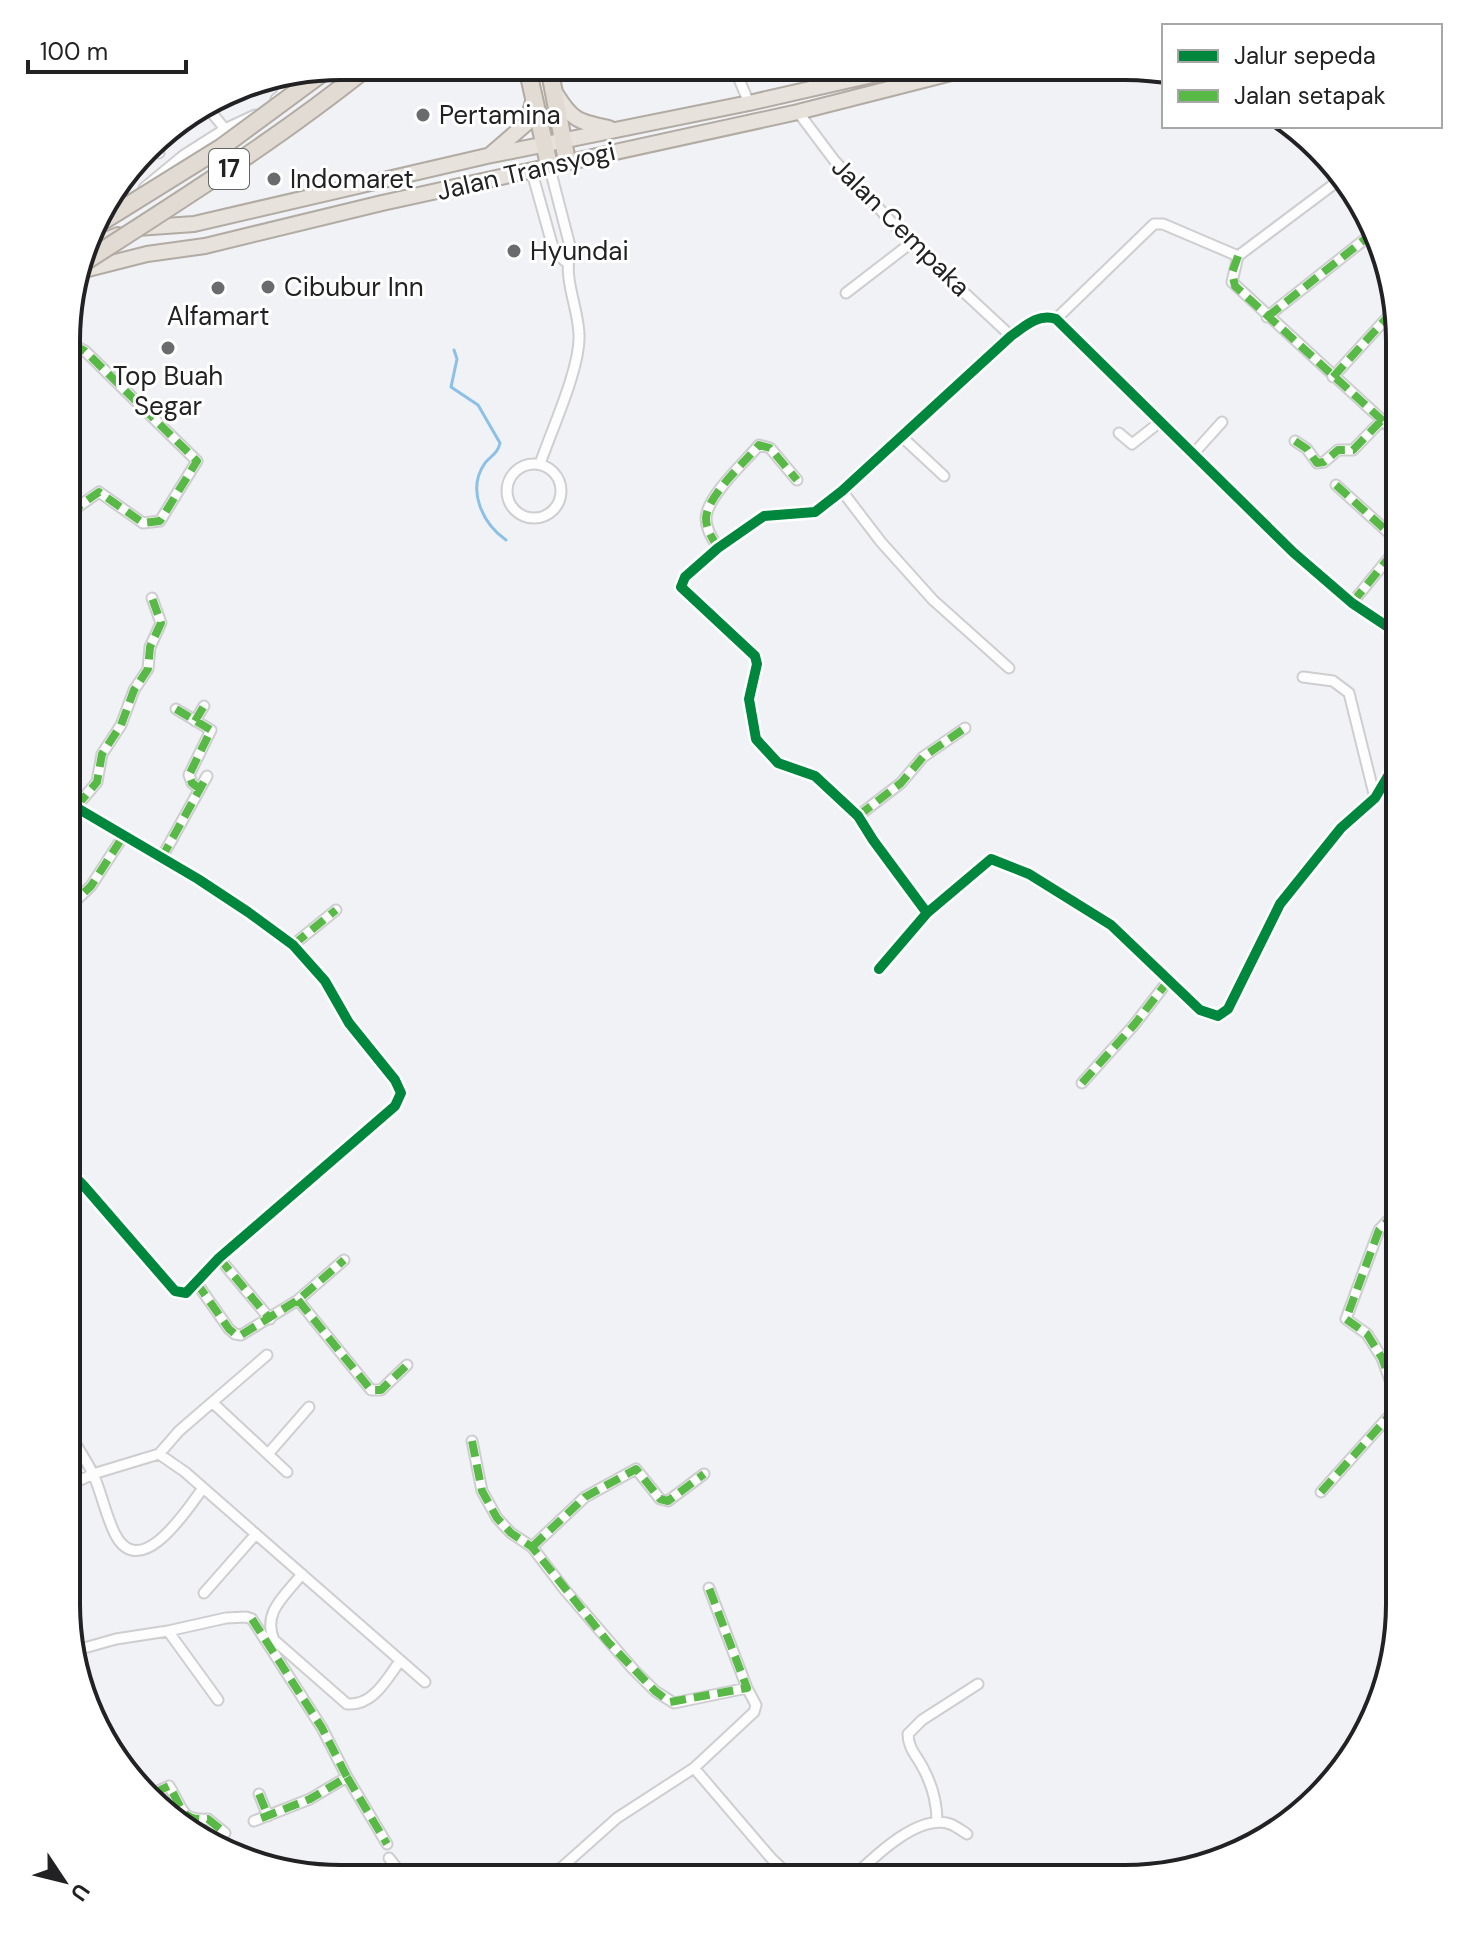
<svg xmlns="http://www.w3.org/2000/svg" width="1466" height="1945" viewBox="0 0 1466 1945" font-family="'DM Sans',sans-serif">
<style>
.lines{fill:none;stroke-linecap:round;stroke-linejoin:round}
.stream{stroke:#8cc0e7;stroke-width:3}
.minor-casing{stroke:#ceced0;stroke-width:13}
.trunk-casing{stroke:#b1aba4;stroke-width:18}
.motorway-casing{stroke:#b1aba4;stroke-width:20}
.minor{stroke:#fdfdfe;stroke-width:9}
.trunk{stroke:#e7e2dc;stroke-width:14}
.motorway{stroke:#e1dbd3;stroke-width:16}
.motorway-bridge-casing{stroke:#b1aba4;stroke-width:20;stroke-linecap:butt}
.motorway-bridge{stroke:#e1dbd3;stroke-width:16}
.quiet{stroke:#58b947;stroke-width:8;stroke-dasharray:16 8;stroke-linecap:butt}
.cycleway-casing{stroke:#fff;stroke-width:15}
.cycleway{stroke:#00873e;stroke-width:10}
.poi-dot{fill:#6a6b6d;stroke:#fff;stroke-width:3}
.labels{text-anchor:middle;stroke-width:6;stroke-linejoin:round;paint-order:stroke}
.shield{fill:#fff;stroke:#646466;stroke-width:2}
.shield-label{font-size:24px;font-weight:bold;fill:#222224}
.poi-label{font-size:26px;fill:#222224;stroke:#fff;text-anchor:start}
.street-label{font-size:26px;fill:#222224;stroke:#fff}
.rim{fill:none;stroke:#222224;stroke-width:4}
</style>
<rect width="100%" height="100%" fill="#f1f2f5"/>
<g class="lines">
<!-- stream -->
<path class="stream" d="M454,350L457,359L451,387L478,405L500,443C498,453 491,456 485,463C466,490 483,524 506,540"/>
<defs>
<path id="minor" d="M734,67L749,103
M276,99L281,95L291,74
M207,107L225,129
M798,112L834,160L911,243L1011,336
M150,147L159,153
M531,169L554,251L567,263
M1338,181L1238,256L1232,282L1394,431
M144,188L184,155L225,129L255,115
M846,293L911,243
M1267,317L1374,232
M1056,319L1154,224H1163L1238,256
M1333,377L1393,311
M1119,433L1132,444L1160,422
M901,436L944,476
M1295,441L1307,449L1317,463L1324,462L1338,450H1353L1382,420
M1194,453L1222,422
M507 491a27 27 0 1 1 54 0a27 27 0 1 1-54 0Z
M540,464C551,431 581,367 579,334C578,306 562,277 571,250L549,165
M1336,485L1400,543
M842,491L881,542L933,600L1009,668
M68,514L99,492L143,523L160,521L197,461L85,351L68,342
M718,548C713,539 706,530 706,518C707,496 745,462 759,445L770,448L797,480
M1352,603L1392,554L1400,548
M1303,677L1333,681L1349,693L1375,798
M176,709L211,730L189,775L192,783L200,789
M195,721L204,706
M76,807L97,782L102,754L121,725L134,690L148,669L150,647L161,623L152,598
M858,816L901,783L923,757L965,728
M161,859L207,776
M67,909L91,886L124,835
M927,913L873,840L858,816L815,776L778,763L756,739L749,699L757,664L755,656L681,587L685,577L718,548L764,516L815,512L842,491L1011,336C1025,326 1039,313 1056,319L1294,553L1352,603L1400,635
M293,945L336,910
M879,969L927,913L991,859L1029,874L1111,925L1200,1010L1218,1016L1228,1009L1280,904L1341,828L1375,798L1400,756
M1082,1083L1134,1025L1168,981
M67,1177H75L84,1186L175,1291L186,1293L219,1258L395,1106L401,1093L395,1080L349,1023L325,981L293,945L248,912L198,879L67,802
M1396,1212L1379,1230L1346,1319L1367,1334L1382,1358L1399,1405
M219,1258L270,1319
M196,1282L229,1329L235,1334L241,1335L298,1300L344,1260
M298,1300L371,1390H381L407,1365
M213,1403L287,1472
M66,1428C75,1444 86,1459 94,1476C102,1495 106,1516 115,1534C140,1583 187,1510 203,1488
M472,1441L482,1491L497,1518L511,1533L532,1547L565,1590L633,1669L655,1691L674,1703L747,1688
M159,1454L179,1431L267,1355
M268,1454L309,1407
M66,1487L93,1474L159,1454L185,1472L425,1682
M1321,1492L1399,1405
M532,1547L585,1497L636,1469L660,1499L668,1501L704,1474
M302,1574C285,1596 262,1612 274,1640L347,1704C373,1706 386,1680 400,1661
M204,1593L256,1534
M168,1631L218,1700
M77,1650L116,1639L168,1631L226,1618L246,1617L252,1619L322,1728L347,1777L310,1799L254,1821
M694,1768L771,1858L792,1878
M347,1777L387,1844
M154,1793L169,1786C183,1808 180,1821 208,1819L225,1833
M259,1794L268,1816
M937,1822C937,1804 933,1787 924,1770C918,1757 908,1749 908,1734L922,1720L978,1684
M389,1858L404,1877
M545,1877L561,1868L617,1818L694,1768L754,1712L756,1705L747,1688L709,1588
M852,1878C873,1858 918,1813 950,1824C956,1826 962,1831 967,1834"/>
<path id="trunk" d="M556,94C572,120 578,122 609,128
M491,154L527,123L534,98
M137,228L194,224L487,156L749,103L903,68
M88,247L118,235
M80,271L147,254L205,246L382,203L798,112L971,68"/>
<path id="motorway" d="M527,67L549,165
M549,67L567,161"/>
</defs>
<!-- minor casing -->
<use href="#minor" class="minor-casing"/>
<!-- trunk casing -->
<use href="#trunk" class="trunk-casing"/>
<!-- motorway casing -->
<use href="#motorway" class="motorway-casing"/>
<!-- minor -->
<use href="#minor" class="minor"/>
<!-- trunk -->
<use href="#trunk" class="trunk"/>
<!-- motorway -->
<use href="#motorway" class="motorway"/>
<defs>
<path id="motorway-bridge" d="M95,226L222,147L329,68
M83,263C181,200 278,139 369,66"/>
</defs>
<!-- motorway-bridge casing -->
<use href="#motorway-bridge" class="motorway-bridge-casing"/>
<!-- motorway-bridge -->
<use href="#motorway-bridge" class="motorway-bridge"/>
<!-- quiet -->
<path class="quiet" d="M1238,256L1232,273L1235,286L1394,431
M1267,317L1374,232
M1333,377L1393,311
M1295,441L1307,449L1317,463L1324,462L1338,450H1353L1382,420
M1336,485L1400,543
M68,514L99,492L143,523L160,521L197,461L85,351L68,342
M718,548C713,539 706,530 706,518C707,496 745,462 759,445L770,448L797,480
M1352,603L1392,554L1400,548
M176,709L211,730L189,775L192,783L200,789
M195,721L204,706
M76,807L97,782L102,754L121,725L134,690L148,669L150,647L161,623L152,598
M858,816L901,783L923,757L965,728
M161,859L207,776
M67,909L91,886L124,835
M293,945L336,910
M1082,1083L1134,1025L1168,981
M1396,1212L1379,1230L1346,1319L1367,1334L1382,1358L1399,1405
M219,1258L270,1319
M196,1282L229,1329L235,1334L241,1335L298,1300L344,1260
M298,1300L371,1390H381L407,1365
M472,1441L482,1491L497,1518L511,1533L532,1547L608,1642L655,1691L670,1702L747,1688L709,1588
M1321,1492L1399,1405
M532,1547L585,1497L636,1469L660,1499L668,1501L704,1474
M252,1619L322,1728L347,1777L310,1799L254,1821
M347,1777L387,1844
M154,1793L169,1786C183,1808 180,1821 208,1819L225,1833
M259,1794L268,1816"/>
<defs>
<path id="cycleway" d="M927,913L873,840L858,816L815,776L778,763L756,739L749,699L757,664L755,656L681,587L685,577L718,548L764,516L815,512L842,491L1011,336C1025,326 1039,313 1056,319L1294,553L1352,603L1400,635
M879,969L927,913L991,859L1029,874L1111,925L1200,1010L1218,1016L1228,1009L1280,904L1341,828L1375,798L1400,756
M67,1177H75L84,1186L175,1291L186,1293L219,1258L395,1106L401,1093L395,1080L349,1023L325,981L293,945L248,912L198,879L67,802"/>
</defs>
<!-- cycleway casing -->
<use href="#cycleway" class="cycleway-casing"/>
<!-- cycleway -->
<use href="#cycleway" class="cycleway"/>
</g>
<!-- markers -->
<g class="poi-dot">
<circle cx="423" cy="115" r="8"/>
<circle cx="274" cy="179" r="8"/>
<circle cx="514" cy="251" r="8"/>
<circle cx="268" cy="287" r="8"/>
<circle cx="218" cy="288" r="8"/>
<circle cx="168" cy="348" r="8"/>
</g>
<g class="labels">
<!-- shield labels -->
<rect class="shield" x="209" y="149" width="40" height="40" rx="6"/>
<g class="shield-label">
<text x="229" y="177">17</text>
</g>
<!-- poi labels -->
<g class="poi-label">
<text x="439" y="124">Pertamina</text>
<text x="290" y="188">Indomaret</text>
<text x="530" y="260">Hyundai</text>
<text x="284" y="296">Cibubur Inn</text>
<text x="218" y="325" text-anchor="middle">Alfamart</text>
<text x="168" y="385" text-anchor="middle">Top Buah<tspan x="168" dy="30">Segar</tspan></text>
</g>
<!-- street labels -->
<g class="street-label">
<text transform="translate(526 171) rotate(-13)" y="9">Jalan Transyogi</text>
<text transform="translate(901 227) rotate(45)" y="9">Jalan Cempaka</text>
</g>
</g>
<!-- crop -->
<path d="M0 0H1466V1945H0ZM341 80H1125A261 261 0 0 1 1386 341V1604A261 261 0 0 1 1125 1865H341A261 261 0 0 1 80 1604V341A261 261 0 0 1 341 80Z" fill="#fff" fill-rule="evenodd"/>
<path class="rim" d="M341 80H1125A261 261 0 0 1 1386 341V1604A261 261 0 0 1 1125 1865H341A261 261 0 0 1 80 1604V341A261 261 0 0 1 341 80Z"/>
<!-- legend -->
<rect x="1162" y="24" width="280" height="104" fill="#ffffff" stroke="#a7a7a7" stroke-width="2"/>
<rect x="1178" y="50" width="40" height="12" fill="#00873e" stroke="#a7a7a7" stroke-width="2"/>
<text x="1234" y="64" font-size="24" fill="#222224">Jalur sepeda</text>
<rect x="1178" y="90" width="40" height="12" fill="#58b947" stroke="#a7a7a7" stroke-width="2"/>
<text x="1234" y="104" font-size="24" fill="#222224">Jalan setapak</text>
<!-- north arrow -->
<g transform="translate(64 1881) rotate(125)" stroke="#ffffff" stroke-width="6" paint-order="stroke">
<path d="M0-6L14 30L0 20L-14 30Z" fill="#222224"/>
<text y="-12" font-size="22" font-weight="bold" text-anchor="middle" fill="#222224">U</text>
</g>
<!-- scale -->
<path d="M28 60v12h158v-12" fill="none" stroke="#222224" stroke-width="4"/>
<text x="40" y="60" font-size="24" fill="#222224" stroke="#ffffff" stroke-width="6" paint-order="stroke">100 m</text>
</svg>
